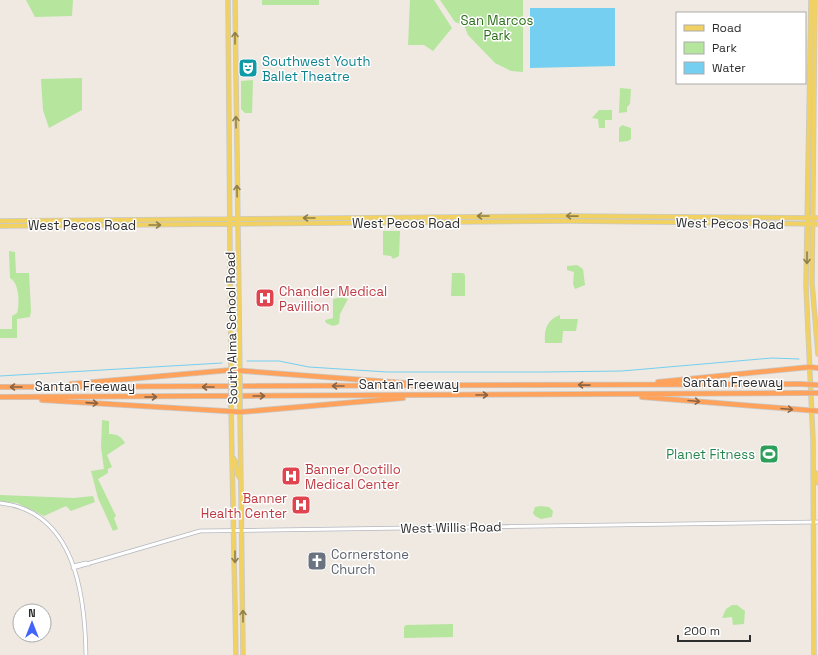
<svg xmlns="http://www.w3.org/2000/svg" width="818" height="655" viewBox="0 0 818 655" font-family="'Space Grotesk',sans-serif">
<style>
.park{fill:#b6e59e}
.water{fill:#75cff0}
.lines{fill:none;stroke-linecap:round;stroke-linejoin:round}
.stream{stroke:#75cff0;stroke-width:1}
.minor-casing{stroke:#b4b7c1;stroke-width:4.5}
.major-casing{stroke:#c9c9c9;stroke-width:5.5}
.highway-casing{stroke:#c9c9c9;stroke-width:6}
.minor{stroke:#fff;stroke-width:3}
.major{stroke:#f2d163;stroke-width:4}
.highway{stroke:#ffa35c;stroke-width:4.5}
.major-bridge-casing{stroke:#c9c9c9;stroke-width:5.5;stroke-linecap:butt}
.highway-bridge-casing{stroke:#c9c9c9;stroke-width:6;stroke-linecap:butt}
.major-bridge{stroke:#f2d163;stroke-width:4}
.highway-bridge{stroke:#ffa35c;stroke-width:4.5}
.oneway{stroke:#908048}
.oneway2{stroke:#8c6343}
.labels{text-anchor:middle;stroke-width:3;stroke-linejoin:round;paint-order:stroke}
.park-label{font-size:13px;fill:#2c6e1b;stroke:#fff}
.culture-label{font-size:13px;fill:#0d838f;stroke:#fff;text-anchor:start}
.street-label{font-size:13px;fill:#2e2e2e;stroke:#fff}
.health-label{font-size:13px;fill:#be3a42;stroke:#fff;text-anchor:start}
.leisure-label{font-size:13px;fill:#27864d;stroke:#fff;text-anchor:end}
.worship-label{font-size:13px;fill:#5b616d;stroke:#fff;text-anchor:start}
</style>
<rect width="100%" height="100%" fill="#efe9e1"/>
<!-- park -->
<path class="park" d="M26,0H73L72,16L35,17Z
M262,0H319V5H262Z
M410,0H434L452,28L433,51L424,45H408Z
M440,0H523V72L511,71L495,63L468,35L464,25L455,22Z
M82,78V110L49,128L43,110L41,79Z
M253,80L252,113H245L241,109V81Z
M620,88L631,89L630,104L627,107V112L619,113Z
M599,110H612V120H605V128H599L598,119L592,118Z
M622,125L631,128V139L628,141L619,142V128Z
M383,231H400L399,256L393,259L391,256L383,255Z
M9,251L15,252L16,273H29L31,311L30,317L17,319V338H0V329H12V316L17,313C20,304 19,282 10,278Z
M577,265L583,269L585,285L575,289L573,284L574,272L567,270V266Z
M452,273H463L465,275V296H451Z
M341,297L348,299L340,314L339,324L333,326L326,323L325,320L333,318V299Z
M560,315V319H578L576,331H563L562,343H545C544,331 546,320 560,315Z
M102,420L109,421V434C117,434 121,436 125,443L107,455L112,467L108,469V473L98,479L116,516L114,518L118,529L113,531L98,498L91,471L104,469L101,447Z
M0,495L74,498L93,496L95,502L71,511L66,506L44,516L17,503L0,501Z
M540,506L549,507L553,511L552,517L541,519L535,516L533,513L535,507Z
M732,605H737L745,611L744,624L733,625L732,617L722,618L726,609Z
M453,624V637L404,638V627L406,625Z"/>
<!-- water -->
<path class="water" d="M530,8H615V66L530,68Z"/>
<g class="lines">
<!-- stream -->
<path class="stream" d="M247,361H279L309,367L387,372H543L622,371L772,358L799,359
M0,376L222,363"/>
<defs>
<path id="minor" d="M0,503C75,511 85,594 86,655
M73,566L86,563L89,564
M73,568L200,531L818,522"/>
<path id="major" d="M228,0L231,375
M235,0L240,378
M811,0L806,286L813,440L814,655
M815,0L812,283L818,354
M0,221L569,216L818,218
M0,226L570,221L818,224
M231,407L236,655
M240,407L243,655
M234,459C238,465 235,473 240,478
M813,471L817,474L818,483"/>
<path id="highway" d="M658,382L810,367L818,368
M71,384L231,370L405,383
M0,387L800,384
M0,397L801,393
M642,397L818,411
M42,400L241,412L403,398"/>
</defs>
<!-- minor casing -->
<use href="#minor" class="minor-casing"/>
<!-- major casing -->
<use href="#major" class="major-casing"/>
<!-- highway casing -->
<use href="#highway" class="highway-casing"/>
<!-- minor -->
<use href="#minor" class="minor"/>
<!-- major -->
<use href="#major" class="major"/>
<!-- highway -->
<use href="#highway" class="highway"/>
<defs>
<path id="major-bridge" d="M231,375V407
M240,378V407"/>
<path id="highway-bridge" d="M800,384L818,385
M801,393H818"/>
</defs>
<!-- major-bridge casing -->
<use href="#major-bridge" class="major-bridge-casing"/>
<!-- highway-bridge casing -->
<use href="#highway-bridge" class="highway-bridge-casing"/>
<!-- major-bridge -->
<use href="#major-bridge" class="major-bridge"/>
<!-- highway-bridge -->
<use href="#highway-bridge" class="highway-bridge"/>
</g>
<!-- one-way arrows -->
<defs><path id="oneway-shaft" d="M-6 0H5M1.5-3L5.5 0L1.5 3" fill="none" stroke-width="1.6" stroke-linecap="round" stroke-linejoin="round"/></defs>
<g class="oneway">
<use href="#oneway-shaft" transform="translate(235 38) rotate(-90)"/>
<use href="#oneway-shaft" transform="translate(236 122) rotate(-91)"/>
<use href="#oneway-shaft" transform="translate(237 191) rotate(-91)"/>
<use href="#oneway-shaft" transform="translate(483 216) rotate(180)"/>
<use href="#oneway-shaft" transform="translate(572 216) rotate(-179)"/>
<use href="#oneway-shaft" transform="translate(309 218) rotate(180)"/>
<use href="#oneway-shaft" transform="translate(155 225)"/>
<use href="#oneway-shaft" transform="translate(807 258) rotate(90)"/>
<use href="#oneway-shaft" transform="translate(235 557) rotate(90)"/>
<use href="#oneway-shaft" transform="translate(243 616) rotate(-90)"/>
</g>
<g class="oneway2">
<use href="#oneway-shaft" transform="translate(584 385) rotate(-179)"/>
<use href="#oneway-shaft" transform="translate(338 386) rotate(180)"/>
<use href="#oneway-shaft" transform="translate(16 387) rotate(180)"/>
<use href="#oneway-shaft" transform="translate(208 387) rotate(180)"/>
<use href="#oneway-shaft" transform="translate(482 395)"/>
<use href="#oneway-shaft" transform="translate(259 396)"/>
<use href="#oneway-shaft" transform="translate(151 397)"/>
<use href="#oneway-shaft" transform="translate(694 401) rotate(5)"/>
<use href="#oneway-shaft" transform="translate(92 403) rotate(4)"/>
<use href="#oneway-shaft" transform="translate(787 409) rotate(5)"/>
</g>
<!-- icons -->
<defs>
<symbol id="theatre-square" viewBox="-11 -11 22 22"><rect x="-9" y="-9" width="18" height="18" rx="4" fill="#0f9aa8" stroke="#fff"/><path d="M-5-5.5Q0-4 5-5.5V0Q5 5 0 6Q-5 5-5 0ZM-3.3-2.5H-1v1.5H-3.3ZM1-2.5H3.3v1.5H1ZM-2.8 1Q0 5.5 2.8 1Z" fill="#fff"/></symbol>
<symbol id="hospital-square" viewBox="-11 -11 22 22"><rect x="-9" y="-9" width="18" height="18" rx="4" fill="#e0444e" stroke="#fff"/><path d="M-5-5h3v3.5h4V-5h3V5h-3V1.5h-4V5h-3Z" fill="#fff"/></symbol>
<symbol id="stadium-square" viewBox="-11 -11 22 22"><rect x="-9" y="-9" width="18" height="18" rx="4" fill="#2e9e5b" stroke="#fff"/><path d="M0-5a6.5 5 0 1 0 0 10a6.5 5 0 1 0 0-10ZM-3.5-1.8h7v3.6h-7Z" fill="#fff"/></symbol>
<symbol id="church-square" viewBox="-11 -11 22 22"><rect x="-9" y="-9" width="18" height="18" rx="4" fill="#6b7280" stroke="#fff"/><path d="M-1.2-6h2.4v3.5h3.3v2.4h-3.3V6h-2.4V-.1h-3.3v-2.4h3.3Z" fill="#fff"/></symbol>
</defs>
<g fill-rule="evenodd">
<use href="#theatre-square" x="237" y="57" width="22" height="22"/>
<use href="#hospital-square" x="254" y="287" width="22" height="22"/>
<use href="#stadium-square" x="758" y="443" width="22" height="22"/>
<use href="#hospital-square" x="280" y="465" width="22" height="22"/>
<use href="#hospital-square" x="290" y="494" width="22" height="22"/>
<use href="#church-square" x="306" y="550" width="22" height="22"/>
</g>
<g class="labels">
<!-- park labels -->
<g class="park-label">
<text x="497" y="25">San Marcos<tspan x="497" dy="15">Park</tspan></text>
</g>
<!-- culture labels -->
<g class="culture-label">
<text x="262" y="66">Southwest Youth<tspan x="262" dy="15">Ballet Theatre</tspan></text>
</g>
<!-- street labels -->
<g class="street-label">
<text x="406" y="228">West Pecos Road</text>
<text transform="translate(730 223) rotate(1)" y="5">West Pecos Road</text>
<text x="82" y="230">West Pecos Road</text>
<text transform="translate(231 328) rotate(-91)" y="5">South Alma School Road</text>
<text x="733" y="387">Santan Freeway</text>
<text x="409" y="389">Santan Freeway</text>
<text x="85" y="391">Santan Freeway</text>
<text transform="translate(451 527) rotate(-1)" y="5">West Willis Road</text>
</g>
<!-- health labels -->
<g class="health-label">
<text x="279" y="296">Chandler Medical<tspan x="279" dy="15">Pavillion</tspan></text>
<text x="305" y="474">Banner Ocotillo<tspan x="305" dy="15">Medical Center</tspan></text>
<text x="287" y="503" text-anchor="end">Banner<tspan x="287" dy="15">Health Center</tspan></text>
</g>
<!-- leisure labels -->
<g class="leisure-label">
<text x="755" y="459">Planet Fitness</text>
</g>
<!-- worship labels -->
<g class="worship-label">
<text x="331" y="559">Cornerstone<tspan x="331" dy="15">Church</tspan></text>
</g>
</g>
<!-- legend -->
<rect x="676" y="12" width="130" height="72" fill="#ffffff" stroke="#ababab"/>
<rect x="684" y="25" width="20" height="6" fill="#f2d163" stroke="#ababab"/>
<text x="712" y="32" font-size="12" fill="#2e2e2e">Road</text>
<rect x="684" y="42" width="20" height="12" fill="#b6e59e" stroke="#ababab"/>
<text x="712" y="52" font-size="12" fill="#2e2e2e">Park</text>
<rect x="684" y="62" width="20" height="12" fill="#75cff0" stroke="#ababab"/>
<text x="712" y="72" font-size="12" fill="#2e2e2e">Water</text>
<!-- north arrow -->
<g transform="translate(32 623)"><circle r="19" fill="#ffffff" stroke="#ababab"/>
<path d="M0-3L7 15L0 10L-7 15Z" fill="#4264fb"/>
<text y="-6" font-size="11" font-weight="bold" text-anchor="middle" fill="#2e2e2e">N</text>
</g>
<!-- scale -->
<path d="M678 635v6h72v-6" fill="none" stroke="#2e2e2e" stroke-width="2"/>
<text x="684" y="635" font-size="12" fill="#2e2e2e" stroke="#ffffff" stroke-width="3" paint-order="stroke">200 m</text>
</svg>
